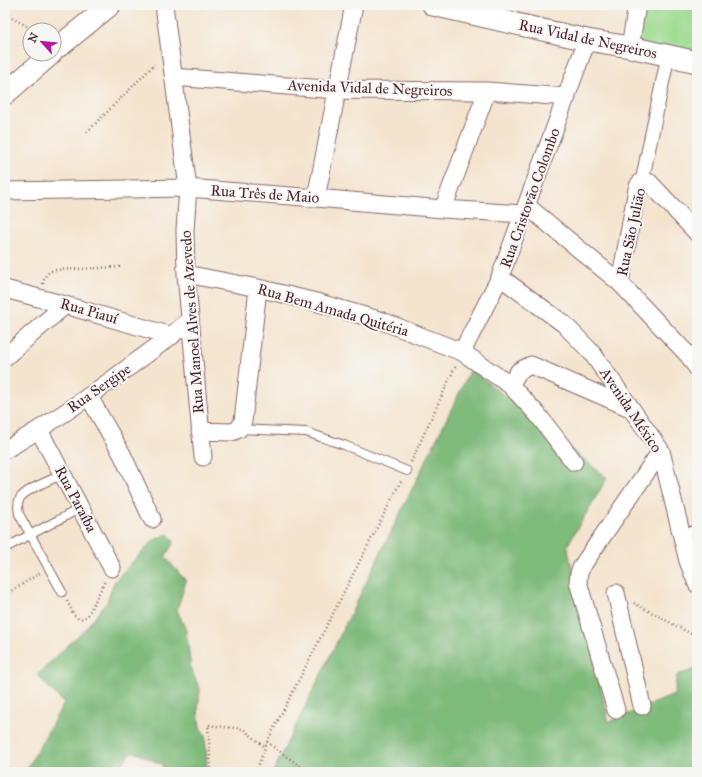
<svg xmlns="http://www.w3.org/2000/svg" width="702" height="777" viewBox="0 0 702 777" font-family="'IM FELL Great Primer',serif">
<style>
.green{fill:#9dda8e;stroke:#747c5c}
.forest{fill:#7eba79;stroke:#646c52}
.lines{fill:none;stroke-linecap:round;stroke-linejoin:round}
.service-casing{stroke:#866464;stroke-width:10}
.pedestrian-casing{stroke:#866464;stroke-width:15}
.minor-casing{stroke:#866464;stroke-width:19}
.tertiary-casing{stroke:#866464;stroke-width:23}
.path{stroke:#866464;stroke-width:2.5;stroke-dasharray:1 3;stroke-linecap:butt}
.service{stroke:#fff;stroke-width:8}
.pedestrian{stroke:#fff;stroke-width:13}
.minor{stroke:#fff;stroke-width:17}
.tertiary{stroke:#fff;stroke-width:21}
.labels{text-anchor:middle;stroke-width:4;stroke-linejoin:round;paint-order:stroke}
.street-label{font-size:15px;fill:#4a1f2b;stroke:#f6f6f2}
</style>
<rect width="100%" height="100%" fill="#f6f6f2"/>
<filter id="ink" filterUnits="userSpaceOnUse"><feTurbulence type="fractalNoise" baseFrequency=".025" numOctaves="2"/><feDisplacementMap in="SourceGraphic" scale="8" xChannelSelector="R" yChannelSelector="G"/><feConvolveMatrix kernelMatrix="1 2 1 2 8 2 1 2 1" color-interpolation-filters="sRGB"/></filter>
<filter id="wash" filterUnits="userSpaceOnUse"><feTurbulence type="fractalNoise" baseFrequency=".012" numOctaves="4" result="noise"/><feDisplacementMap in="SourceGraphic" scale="16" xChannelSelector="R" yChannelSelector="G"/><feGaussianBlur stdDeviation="0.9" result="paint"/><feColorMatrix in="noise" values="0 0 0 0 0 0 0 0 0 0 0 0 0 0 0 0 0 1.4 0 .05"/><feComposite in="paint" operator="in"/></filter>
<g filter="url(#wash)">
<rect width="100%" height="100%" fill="#f4e4ce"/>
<!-- green -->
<path class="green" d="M642,5H697V57L636,44Z"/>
<!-- forest -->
<path class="forest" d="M471,369L607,478L567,546L609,722L674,695L677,675L697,669V734L691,772H273Z
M168,534L174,542L165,557L186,581L177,610L186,630L191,670L200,689L198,710L200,727L205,736L207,767L183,768L182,772H162L163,765L132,751L118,770L109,772H25L64,703L37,675L85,629L107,602L114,582L138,556L154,540Z"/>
</g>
<g filter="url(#ink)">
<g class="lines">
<defs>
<path id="service" d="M239,429L306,432L344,445L407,471
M680,534L697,529
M5,548L81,508
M62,592L19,514C18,509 17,503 20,498C27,488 52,480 63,474"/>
<path id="pedestrian" d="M642,181L668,56"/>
<path id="minor" d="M164,5L188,188L185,230L186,274L203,457
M630,47L637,5
M174,77L337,90L487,91L567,97
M5,191L188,188L316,198L443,209L524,214
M316,198L354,5
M527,206L620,283L689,356L697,368
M443,209L487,91
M186,274L258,288L316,302L382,321L462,352L510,385L538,415L574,462
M500,277L564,324L592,353L661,451L688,561L697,584
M620,283L637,189C639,182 643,179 650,183L697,233
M5,289L65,305L172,336
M462,352L500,277L587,40
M5,357L65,305
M510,385L519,371L531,365L630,408
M89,397L122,454L152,519
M39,430L112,568
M200,431L232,432L239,429L243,421L258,288
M5,450C48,425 89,397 129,367C150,352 170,337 190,320
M616,593L642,706
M616,710L578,582L579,573L582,566L661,451"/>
<path id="tertiary" d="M433,5L587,40L630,47L697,62
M54,49L61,45L110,5
M5,94L51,54"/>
</defs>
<!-- service casing -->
<use href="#service" class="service-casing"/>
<!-- pedestrian casing -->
<use href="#pedestrian" class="pedestrian-casing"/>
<!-- minor casing -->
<use href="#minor" class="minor-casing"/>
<!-- tertiary casing -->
<use href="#tertiary" class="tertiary-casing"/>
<!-- path -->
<path class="path" d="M5,14L34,30
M87,132L155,64
M43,284C44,277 47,272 54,270L121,267
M411,462L456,365
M5,595L40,573
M67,601L74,615L79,619L84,618L88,615L105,581
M634,603L697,637
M267,742L308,772
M211,772L208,725L243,729L265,747
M256,772L267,742L401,481"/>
<!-- service -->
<use href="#service" class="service"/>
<!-- pedestrian -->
<use href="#pedestrian" class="pedestrian"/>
<!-- minor -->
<use href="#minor" class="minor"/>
<!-- tertiary -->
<use href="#tertiary" class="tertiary"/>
</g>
</g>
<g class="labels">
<!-- street labels -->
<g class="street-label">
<text transform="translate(588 39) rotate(12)" y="5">Rua Vidal de Negreiros</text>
<text transform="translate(370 88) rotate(2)" y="5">Avenida Vidal de Negreiros</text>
<text transform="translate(265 194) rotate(4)" y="5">Rua Três de Maio</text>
<text transform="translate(530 198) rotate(-70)" y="5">Rua Cristovão Colombo</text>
<text transform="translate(631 232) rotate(-78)" y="5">Rua São Julião</text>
<text transform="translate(333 310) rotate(16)" y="5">Rua Bem Amada Quitéria</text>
<text transform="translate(89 311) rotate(16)" y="5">Rua Piauí</text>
<text transform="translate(192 322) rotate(-94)" y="5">Rua Manoel Alves de Azevedo</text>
<text transform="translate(99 388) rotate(-35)" y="5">Rua Sergipe</text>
<text transform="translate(631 410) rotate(56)" y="5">Avenida México</text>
<text transform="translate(76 499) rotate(62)" y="5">Rua Paraíba</text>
</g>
</g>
<!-- margin -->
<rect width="702" height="777" fill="none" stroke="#f6f6f2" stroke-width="20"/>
<!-- north arrow -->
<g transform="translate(42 42) rotate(297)"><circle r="19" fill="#f6f6f2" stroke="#b1a0a2"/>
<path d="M0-3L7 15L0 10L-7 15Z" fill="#b5179e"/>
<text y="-6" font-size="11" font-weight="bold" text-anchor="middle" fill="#4a1f2b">N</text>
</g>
</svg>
